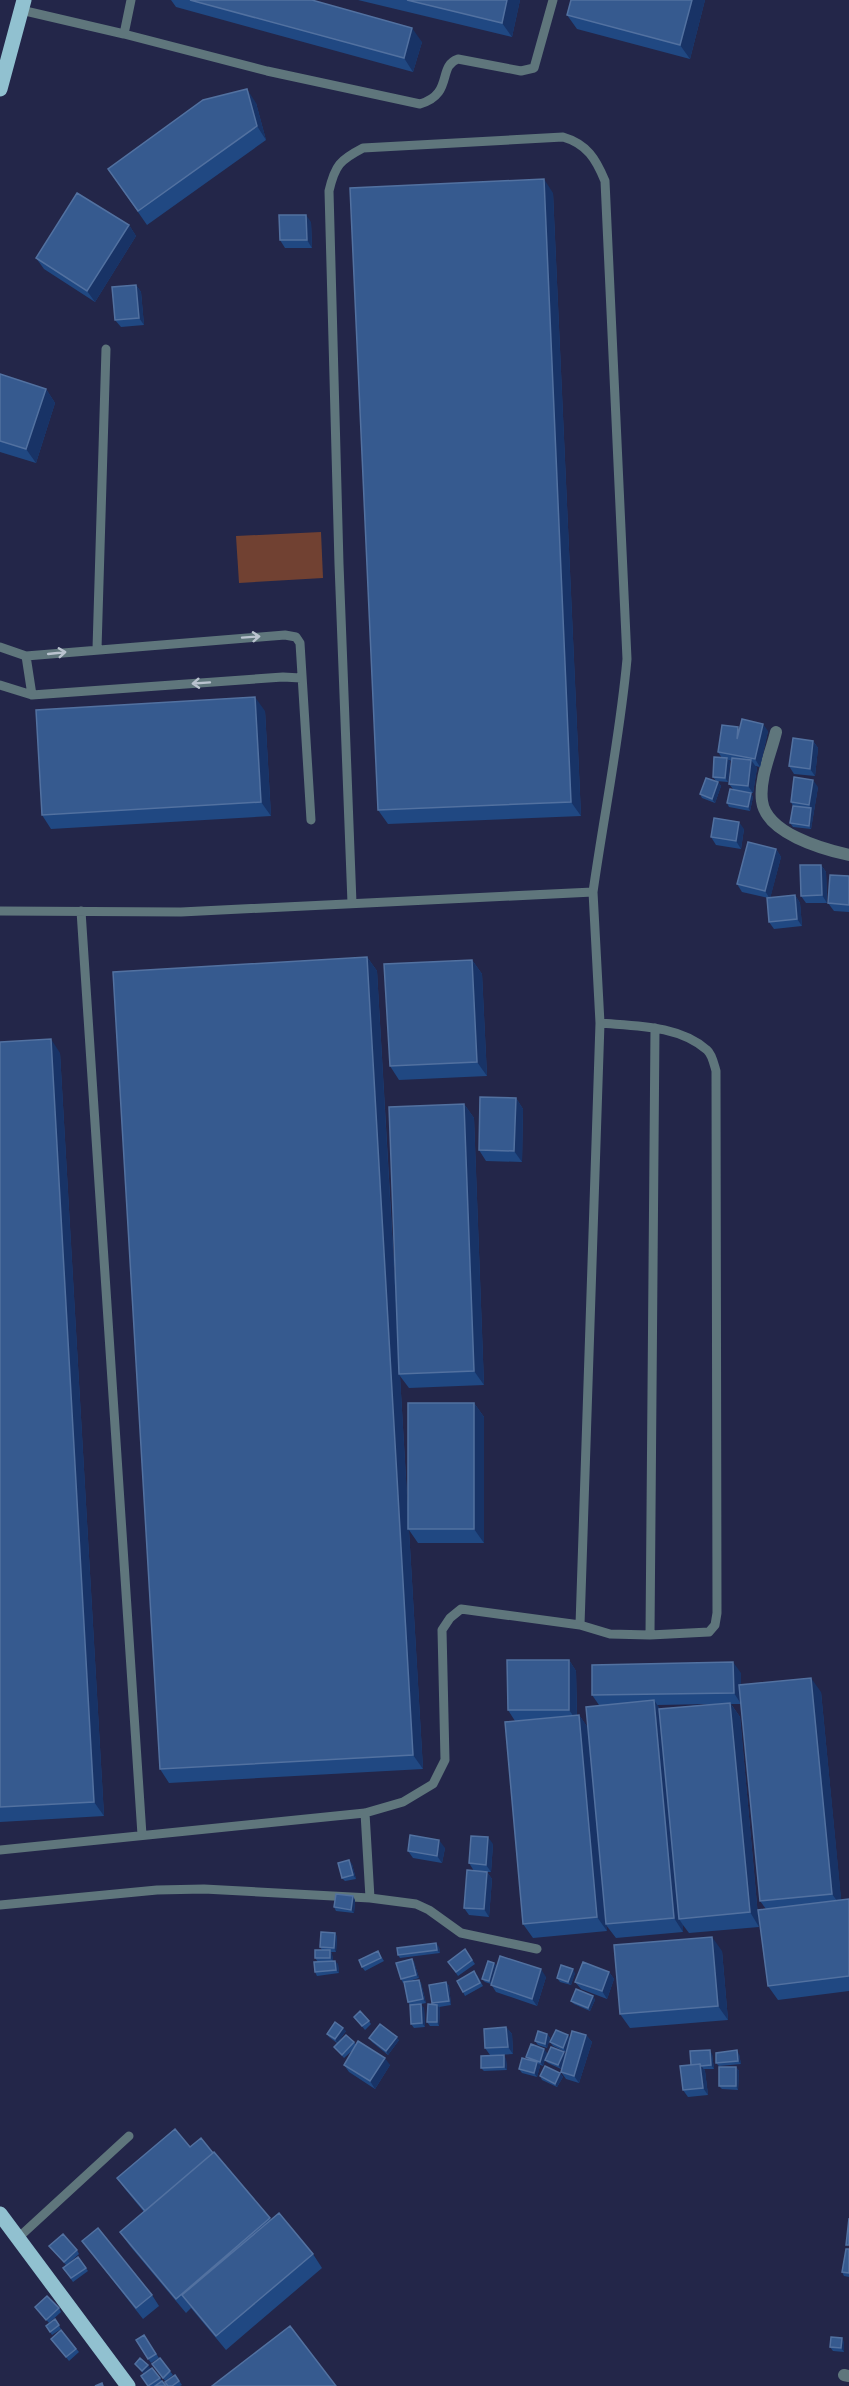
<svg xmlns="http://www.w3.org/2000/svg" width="849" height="2386" viewBox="0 0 849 2386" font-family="'PT Sans',sans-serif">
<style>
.green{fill:#714132}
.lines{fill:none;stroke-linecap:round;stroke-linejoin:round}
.lane{stroke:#5f767c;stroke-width:9}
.street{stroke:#5f767c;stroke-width:12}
.primary{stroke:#91c1d0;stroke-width:15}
.wall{fill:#204882;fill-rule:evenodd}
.shaded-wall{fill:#183366}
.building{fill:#365a8f;stroke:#5271a0;stroke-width:1.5}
.oneway{stroke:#bac3cf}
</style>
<rect width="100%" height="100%" fill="#232649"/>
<!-- green -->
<path class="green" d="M321,532L323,578L239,583L236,536Z"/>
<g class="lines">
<!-- lane -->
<path class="lane" d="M21,10L124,34L267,71L420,104C454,94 437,66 458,59L521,71L534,68L553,0
M124,34L131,0
M0,647L26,656L285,635L296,637L300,643L311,820
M97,649L106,349
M26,656L32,695
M0,685L32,695L283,677L301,678
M352,903L339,564L329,191C335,165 340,160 363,148L563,137C587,144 596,159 605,181L627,659C620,737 604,814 593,892
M0,911L181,912L593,892L600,1023L580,1625L461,1609L450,1618L442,1630L445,1760L433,1784L403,1802L365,1813L0,1850
M81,911L142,1835
M580,1625L610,1634L650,1635L709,1632L715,1625L717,1613L716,1071C714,1064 712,1054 707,1050C679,1025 635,1026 600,1023
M650,1635L655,1028
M365,1813L370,1898
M0,1905L157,1890L204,1889L370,1898L416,1904L429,1910L461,1933L537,1949
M18,2238L129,2136"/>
<!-- street -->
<path class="street" d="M776,732C771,753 759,779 762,801C766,833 822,849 849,855
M844,2375L849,2376"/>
<!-- primary -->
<path class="primary" d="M0,89L24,0
M0,2214L128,2386"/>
</g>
<!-- wall -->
<path class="wall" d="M171,0H312L422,42L413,72L176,7Z
M358,0H520L512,37Z
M705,0L690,59L577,29L567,15Z
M256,103L266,140L147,225L108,169Z
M553,193L581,816L388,824L378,810Z
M311,222L312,248H285L280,240Z
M129,225L136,236L95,302L44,269L36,258Z
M136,285L141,292L144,325L121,327L115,320Z
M0,374L46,389L55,403L36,463L0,452Z
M265,711L271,816L51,829L42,815Z
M739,729L768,731L760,767L755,766L757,768L753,793H749L753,797L750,811L729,807L727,803L733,789L729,784L732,761L728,760L730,762L728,782L716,781L713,777L722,758L718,752Z
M813,741L818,748L815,776L794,774L789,766Z
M718,782L721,786L715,803L702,798L700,794Z
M818,787L811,829L793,827L790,823L793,806L791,802Z
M744,829L741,849L716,845L711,837Z
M776,849L781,857L770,898L795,895L800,903L802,926L774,929L769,922L768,898L742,892L737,884Z
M821,865L826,872L827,903H806L801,896Z
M849,876V912L834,911L828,903Z
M367,957L377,971L397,1316L464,1104L474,1118L484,1385L409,1388L400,1376L408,1513L474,1403L484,1417V1543H418L409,1530L423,1769L169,1783L160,1769Z
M472,960L482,974L487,1076L399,1080L390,1066Z
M0,1042L60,1053L104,1816L0,1822Z
M516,1098L523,1109L522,1162L486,1161L479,1150Z
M569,1660L576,1671L577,1715H579L588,1728L599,1705L592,1695L741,1673V1685L821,1692L841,1900L849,1899V1991L778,2000L768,1986L766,1909L760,1901L741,1704H731L740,1717L759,1927L689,1933L683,1925V1932L616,1938L606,1925L607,1931L533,1938L523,1924L515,1721L508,1710ZM711,1704L660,1709L657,1705Z
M493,1844L491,1872H487L492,1879L489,1917L469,1915L464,1908L474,1871L469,1863Z
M445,1848L442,1863L413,1858L408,1851Z
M352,1864L356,1879L345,1881L342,1878Z
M355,1900L354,1913L336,1911L334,1907Z
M337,1936L336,1952H331L332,1954L333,1961L338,1964L339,1973L317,1976L315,1972L318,1962L315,1958L322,1950L320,1947Z
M439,1947L440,1953L400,1958L398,1955Z
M465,1949L475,1964L458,1976L448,1962Z
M378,1951L384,1961L365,1971L362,1967Z
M722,1951L728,2020L630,2028L620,2014Z
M412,1959L414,1962L419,1978L406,1982L419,1980L421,1983L426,2003L416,2005L424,2008L425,2027L414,2028L411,2024L410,2005L408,2002L404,1983H403L401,1979Z
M494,1963L497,1967L546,1977L537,2006L496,1992L491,1984L485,1982L482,1979Z
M609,1972L614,1979L607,1999L581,1989L575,1982Z
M575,1973L571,1985L560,1982L557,1978Z
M477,1975L483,1986L465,1996L463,1992Z
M446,1982L449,1986L451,2005L439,2007L440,2008L439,2026H430L427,2022L433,2004L432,2003Z
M593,1996L595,2000L590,2011L574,2004L571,2001Z
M354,2017L369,2021L371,2024L365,2030Z
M506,2027L512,2034L513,2054L498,2055L506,2059L507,2070L484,2071L481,2068L490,2055L485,2048Z
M346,2031L338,2042H354L356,2045L390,2065L375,2089L349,2072L344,2065L354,2049L344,2058L334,2047L337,2043L329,2037L327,2034Z
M547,2034L550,2038L547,2048L538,2045L535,2041Z
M586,2035L592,2042L579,2083L566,2079L561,2072L563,2063L561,2069L548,2063L545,2060L566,2055L568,2045L566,2052L553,2046L550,2042Z
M369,2038L399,2040L388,2055L372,2042Z
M547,2053L543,2066L538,2064L540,2066L537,2077L522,2073L519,2069L529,2060L526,2057Z
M712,2054L714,2069H704L705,2071L708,2095L688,2097L683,2090L691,2065Z
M739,2054L741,2064L719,2066L716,2063Z
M736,2067L739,2071L738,2090L722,2089L719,2086Z
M560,2073L563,2077L557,2087L542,2080L540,2076Z
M214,2152L271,2220L313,2254L322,2268L226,2350L191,2308L186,2313L130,2246L120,2232L144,2212L125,2189L117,2178Z
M82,2241L152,2295L159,2306L143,2319Z
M49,2246L77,2250L79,2254L68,2264L78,2257L88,2271L73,2282L63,2268L66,2265Z
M849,2249V2277L844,2276L842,2272Z
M35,2307L59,2308L61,2312L49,2323Z
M55,2319L61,2329L52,2335L46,2326Z
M61,2330L79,2352L69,2361L51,2339Z
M144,2335L159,2358L151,2363L136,2340Z
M844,2342V2352L833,2351L830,2347Z
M160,2358L173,2375L165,2381L152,2364Z
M135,2364L151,2369L149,2370L152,2368L166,2386H148L144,2374Z
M175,2375L182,2385L180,2386H168Z"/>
<!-- shaded-wall -->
<path class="shaded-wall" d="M507,0H520L512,37L502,23Z
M692,0H705L690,59L680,45Z
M412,28L422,42L413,72L404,58Z
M247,89L256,103L266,140L257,126Z
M544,179L553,193L581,816L571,802Z
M306,215L311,222L312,248L307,240Z
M129,225L136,236L95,302L87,291Z
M136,285L141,292L144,325L139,318Z
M46,389L55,403L36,463L26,449Z
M255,697L265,711L271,816L261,802Z
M763,724L768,731L760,767L755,759Z
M813,741L818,748L815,776L810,769Z
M727,758L730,762L728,782L725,778Z
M751,760L757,768L753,793L748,786Z
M813,780L818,787L811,829L809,826L811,808L809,805Z
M718,782L721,786L715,803L712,799Z
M751,793L753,797L750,811L748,807Z
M739,822L744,829L741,849L736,841Z
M776,849L781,857L770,899L765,891Z
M821,865L826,872L827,903L822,895Z
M795,895L800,903L802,926L797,919Z
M367,957L377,971L400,1374H399L400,1376L423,1769L413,1755Z
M472,960L482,974L487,1076L477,1062Z
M51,1039L60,1053L104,1816L94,1802Z
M516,1098L523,1109L522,1162L514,1151Z
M464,1104L474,1118L484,1385L474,1371Z
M474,1403L484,1417V1543L474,1529Z
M569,1660L576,1671L577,1721L569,1710Z
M733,1662L741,1673V1704L734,1693Z
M811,1678L821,1692L842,1908L832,1894Z
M654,1700L664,1715L679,1919L683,1925V1932L674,1918Z
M730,1703L740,1717L759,1927L750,1912Z
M579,1715L589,1729L607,1931L597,1917Z
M488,1837L493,1844L491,1872L486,1865Z
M439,1840L445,1848L442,1863L437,1856Z
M349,1860L352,1864L356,1879L353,1875Z
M487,1872L492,1879L489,1917L484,1909Z
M353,1896L355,1900L354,1913L351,1910Z
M335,1933L337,1936L336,1952L334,1948Z
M712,1937L722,1951L728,2020L718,2006Z
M436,1943L439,1947L440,1953L437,1950Z
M330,1950L332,1954L333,1961L330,1958Z
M412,1959L414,1962L419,1978L416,1975Z
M335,1961L338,1964L339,1973L336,1970Z
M494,1963L497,1967L492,1984L489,1981Z
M541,1969L546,1977L537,2006L532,1999Z
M573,1969L575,1973L571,1985L568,1982Z
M609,1972L614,1979L607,1999L602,1991Z
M419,1980L421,1983L426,2003L423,1999Z
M446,1982L449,1986L451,2005L449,2001Z
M593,1996L595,2000L590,2011L588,2008Z
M421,2004L424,2008L425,2027L422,2023Z
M437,2005L440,2008L439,2026L437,2022Z
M506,2027L512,2034L513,2054L508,2047Z
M343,2028L346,2031L337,2043L335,2039Z
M547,2034L550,2038L547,2048L545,2044Z
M568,2035L571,2039L566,2052L563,2048Z
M586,2035L592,2042L579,2083L574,2076Z
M397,2037L399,2040L388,2055L386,2051Z
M544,2049L547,2053L543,2066L540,2062Z
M710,2050L712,2054L714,2069L711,2065Z
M737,2050L739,2054L741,2064L738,2061Z
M564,2052L566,2056L561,2069L558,2065Z
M504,2055L506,2059L507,2070L504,2067Z
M385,2058L390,2065L375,2089L370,2081Z
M537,2062L540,2066L537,2077L534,2073Z
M700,2064L705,2071L708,2095L703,2088Z
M736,2067L739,2071L738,2090L736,2086Z
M560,2073L563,2077L557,2087L555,2084Z
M842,2338L844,2342V2352L841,2348Z
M148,2365L151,2369L145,2375L142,2371Z"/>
<!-- building -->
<path class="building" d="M190,0H312L412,28L404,58Z
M407,0H507L502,23Z
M571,0H692L680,45L567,15Z
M247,89L257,126L138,211L108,169L203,100Z
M544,179L571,802L378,810L350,188Z
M77,193L129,225L87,291L36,258Z
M279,215H306L307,240H280Z
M136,285L139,318L115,320L112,287Z
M0,374L46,389L26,449L0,441Z
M255,697L261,802L42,815L36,710Z
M742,719L763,724L755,759L718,752L722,725L738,727L737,739Z
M793,738L813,741L810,769L789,766Z
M714,757L727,758L725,778L713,777Z
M732,758L751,760L748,786L729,784Z
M794,777L813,780L809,805L791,802Z
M706,778L718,782L712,799L700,794Z
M730,789L751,793L748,807L727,803Z
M793,806L811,808L809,826L790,823Z
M714,818L739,822L736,841L711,837Z
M748,842L776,849L765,891L737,884Z
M800,865H821L822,895L801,896Z
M830,875L849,876V905L828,903Z
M795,895L797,919L769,922L767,898Z
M367,957L413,1755L160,1769L113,972Z
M472,960L477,1062L390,1066L384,964Z
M51,1039L94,1802L0,1807V1042Z
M480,1097L516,1098L514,1151L479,1150Z
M464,1104L474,1371L399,1374L389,1107Z
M408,1403H474V1529H408Z
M507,1660H569V1710H508Z
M733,1662L734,1693L592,1695V1665Z
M811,1678L832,1894L760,1901L739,1685Z
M654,1700L674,1918L606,1924L586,1707Z
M730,1703L750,1912L679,1919L659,1709Z
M579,1715L597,1917L523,1924L505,1722Z
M410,1835L439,1840L437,1856L408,1851Z
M471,1836L488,1837L486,1865L469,1863Z
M349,1860L353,1875L342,1878L338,1863Z
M467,1870L487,1872L484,1909L464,1908Z
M336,1894L353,1896L351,1910L334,1907Z
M849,1899V1976L768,1986L758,1910Z
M321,1932L335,1933L334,1948L320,1947Z
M712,1937L718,2006L620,2014L614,1945Z
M436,1943L437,1950L398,1955L397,1948Z
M465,1949L472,1960L456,1972L448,1962Z
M315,1950H330V1958H315Z
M378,1951L381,1958L362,1967L359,1960Z
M500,1956L541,1969L532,1999L491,1985Z
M412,1959L416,1975L401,1979L396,1963Z
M335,1961L336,1970L315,1972L314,1962Z
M488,1961L494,1963L489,1981L482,1979Z
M583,1962L609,1972L602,1991L575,1982Z
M561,1965L573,1969L568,1982L557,1978Z
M474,1971L480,1983L463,1992L457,1981Z
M419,1980L423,1999L408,2002L404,1982Z
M446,1982L449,2001L432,2003L429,1985Z
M576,1989L593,1996L588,2008L571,2001Z
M421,2004L422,2023L411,2024L410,2005Z
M428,2004L437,2005V2022H427Z
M360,2011L369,2021L362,2026L354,2017Z
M335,2022L343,2028L335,2039L327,2034Z
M380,2024L397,2037L386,2051L369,2038Z
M506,2027L508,2047L485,2048L484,2029Z
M556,2030L568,2035L563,2048L550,2042Z
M538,2031L547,2034L545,2044L535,2041Z
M572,2031L586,2035L574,2076L561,2072Z
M346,2035L354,2042L342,2055L334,2047Z
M358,2041L385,2058L370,2081L344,2065Z
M531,2044L544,2049L540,2062L526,2057Z
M551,2047L564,2052L558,2065L545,2060Z
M710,2050L711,2065L701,2066L700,2064L691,2065L690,2051Z
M737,2050L738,2061L716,2063V2053Z
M504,2055V2067L481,2068V2056Z
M522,2058L537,2062L534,2073L519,2069Z
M700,2064L703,2088L683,2090L680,2066Z
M545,2066L560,2073L555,2084L540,2076Z
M719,2067H736V2086H719Z
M175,2129L190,2147L201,2138L213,2153L145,2211L117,2178Z
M214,2152L270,2218L176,2299L120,2232Z
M279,2213L313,2254L216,2336L182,2295Z
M849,2218V2245H846Z
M98,2228L152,2295L136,2308L82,2241Z
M63,2234L77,2250L64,2262L49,2246Z
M846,2249H849V2273L842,2272Z
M78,2257L86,2268L71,2278L63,2268Z
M47,2296L59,2308L46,2320L35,2307Z
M55,2319L59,2325L50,2332L46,2326Z
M290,2326L336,2386H212Z
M61,2330L76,2349L66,2357L51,2339Z
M144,2335L156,2354L148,2359L136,2340Z
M831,2337L842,2338L841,2348L830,2347Z
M140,2358L148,2365L142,2371L135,2364Z
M160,2358L170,2371L163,2378L152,2364Z
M152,2368L160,2378L148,2386L141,2376Z
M175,2375L179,2381L172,2386H168L165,2382Z
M162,2381L166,2386H155Z
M102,2383L103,2386H95Z"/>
<!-- one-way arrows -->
<defs><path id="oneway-shaft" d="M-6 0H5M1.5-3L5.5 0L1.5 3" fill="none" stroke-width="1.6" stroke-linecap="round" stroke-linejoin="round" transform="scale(1.5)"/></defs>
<g class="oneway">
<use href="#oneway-shaft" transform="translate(251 637) rotate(-4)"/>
<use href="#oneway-shaft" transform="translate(57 653) rotate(-6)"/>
<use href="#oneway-shaft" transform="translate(201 683) rotate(176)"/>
</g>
</svg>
